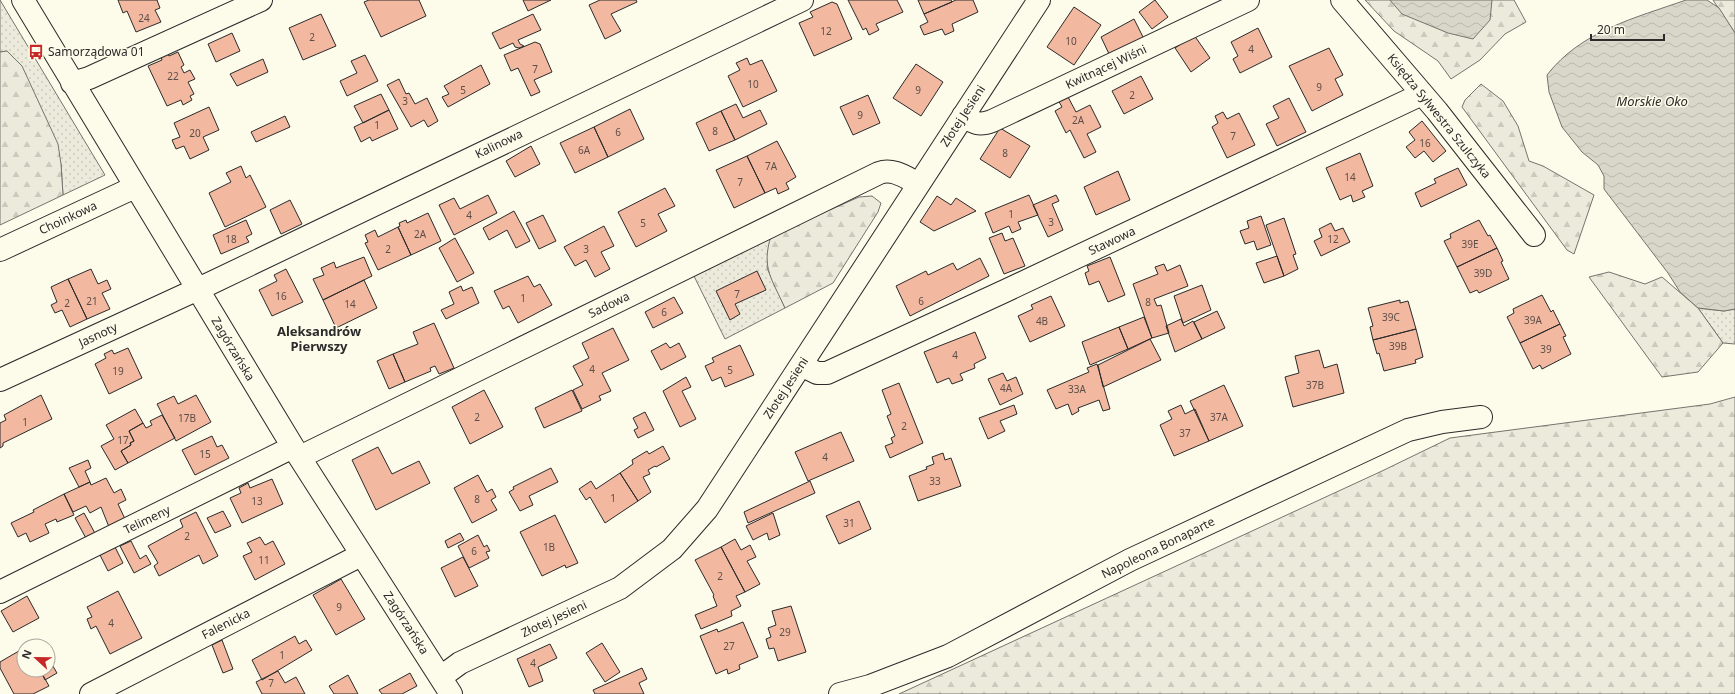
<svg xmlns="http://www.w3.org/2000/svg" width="1735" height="694" viewBox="0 0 1735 694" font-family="'Noto Sans',sans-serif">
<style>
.grass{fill:url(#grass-dots);stroke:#74746e}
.forest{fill:url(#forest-firs);stroke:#74746e}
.water{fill:url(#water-waves);stroke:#74746e}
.building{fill:#f2b8a0;stroke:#2b2b2b}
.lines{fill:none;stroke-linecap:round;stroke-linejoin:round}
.minor-casing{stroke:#2b2b2b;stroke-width:24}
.minor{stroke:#fdfbea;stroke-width:22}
.labels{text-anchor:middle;stroke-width:3;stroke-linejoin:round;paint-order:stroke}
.number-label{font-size:10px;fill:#5d4e48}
.poi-label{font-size:12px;fill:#2b2b2b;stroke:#fdfbea;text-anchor:start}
.street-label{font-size:12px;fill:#2b2b2b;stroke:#fdfbea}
.water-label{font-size:13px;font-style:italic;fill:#2b2b2b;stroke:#fdfbea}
.neighbourhood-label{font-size:13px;font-weight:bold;fill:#2b2b2b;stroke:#fdfbea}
</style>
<defs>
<pattern id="grass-dots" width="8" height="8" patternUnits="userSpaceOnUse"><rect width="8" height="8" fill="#ecebdb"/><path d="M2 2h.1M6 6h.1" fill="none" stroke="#cbcabc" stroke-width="1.8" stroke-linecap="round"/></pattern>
<pattern id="forest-firs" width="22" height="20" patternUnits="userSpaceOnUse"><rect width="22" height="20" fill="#ecebdb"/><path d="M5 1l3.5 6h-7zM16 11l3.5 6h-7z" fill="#cbcabc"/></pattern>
<pattern id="water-waves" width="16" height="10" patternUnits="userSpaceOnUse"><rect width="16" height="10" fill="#d8d7c9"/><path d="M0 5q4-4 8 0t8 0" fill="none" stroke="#bab9ad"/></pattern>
</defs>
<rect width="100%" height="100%" fill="#fdfbea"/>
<!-- grass -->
<path class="grass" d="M0,0L105,175L63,195L61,164L7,51L0,52Z
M771,236L767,268L785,308L725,339L692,272Z
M1698,308L1724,311L1735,309V344L1723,343Z"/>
<!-- forest -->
<path class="forest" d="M1365,0H1514L1526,22L1505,34L1480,60L1451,79L1438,61L1394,31Z
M1713,0H1735V33Z
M7,51L22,66L58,144L61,164L63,195L0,225V52Z
M1481,84L1503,101L1518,126L1529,161L1543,166L1594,195L1574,254L1567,250L1462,107L1465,100Z
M872,196L881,203L878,212L833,283L785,308C772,279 761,268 771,236L859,197Z
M1609,272L1645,284L1662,277L1698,308L1723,343L1698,372L1662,377L1589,277Z
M1735,397V694H899L1382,471L1450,438L1710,404Z"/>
<!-- water -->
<path class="water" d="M1390,0H1492L1490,20L1473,39L1448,33L1402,14Z
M1686,0H1707L1719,8L1735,33V309L1724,311L1698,308L1680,292L1668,273L1604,189V176L1598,165L1582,152L1562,127L1549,92L1547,75C1581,31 1635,18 1686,0Z"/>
<!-- building -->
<path class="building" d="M118,0H157L160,8L155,10L161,22L136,32L127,11L123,13Z
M369,0H419L426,16L381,37L364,2Z
M523,0H551L528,11Z
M600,0H636L637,2L611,14L621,31L605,39L589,5Z
M848,0H897L903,12L876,24L879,30L869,35L866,28L863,30Z
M918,0H951L952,2L924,14Z
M956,0H973L978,12L952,24L954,31L945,35L942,29L924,35L920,26L928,22L924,14Z
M1155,0L1168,17L1152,29L1139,12Z
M832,2L837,4L852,39L814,56L799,23L813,17L810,12Z
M1074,7L1101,25L1074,65L1047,47Z
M321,14L336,46L303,60L289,28Z
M533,14L541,30L518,40L520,44L524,46L519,48L515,47L513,43L500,49L492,33Z
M1134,19L1144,39L1110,56L1101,37Z
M1258,28L1272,57L1240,73L1233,59L1238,56L1231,42Z
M232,33L240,51L216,62L208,44Z
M1194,35L1210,58L1191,72L1175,48Z
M535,42L540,44L552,72L534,80L540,92L531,96L518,68L511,71L504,55Z
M1329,48L1343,75L1335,79L1343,95L1312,111L1289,66Z
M178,52L184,65L181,67L184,73L190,70L195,79L188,82L194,94L190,96L192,100L183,105L181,100L167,106L148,66L162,60L161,57L168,54L169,56Z
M365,55L378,81L347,96L340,81L357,73L351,61Z
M747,58L750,65L762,60L777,91L743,107L728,76L740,70L736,63Z
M263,59L268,72L237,86L230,74Z
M916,64L943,82L921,116L893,98Z
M481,65L490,84L448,107L442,97L449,94L444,86Z
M1141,76L1153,99L1124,114L1112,91Z
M399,79L406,94L409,93L415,104L427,98L438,121L428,127L424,120L411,127L387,85Z
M381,94L389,110L363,123L354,106Z
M868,95L880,123L853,135L840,107Z
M1067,95L1076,112L1090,105L1101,127L1087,134L1096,152L1084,158L1070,130L1066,133L1055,111L1062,107L1058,100Z
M1289,98L1306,132L1277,146L1266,124L1279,118L1273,106Z
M736,104L743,118L760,110L767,124L735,140L721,111Z
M209,107L219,130L203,137L209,150L190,159L184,146L176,149L172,140L180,137L174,123Z
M630,109L644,139L608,157L594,127Z
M389,110L398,129L372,141L370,137L361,142L354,127Z
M721,111L735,140L709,151L696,123Z
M1223,112L1227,119L1239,113L1255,145L1227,158L1212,127L1218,123L1215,116Z
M285,116L290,127L256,142L251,132Z
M1422,121L1446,151L1433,162L1424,151L1415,158L1406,147L1415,140L1409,132Z
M594,127L608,157L575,173L560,143Z
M1000,128L1030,146L1010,178L980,159Z
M777,141L796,177L786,183L789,189L778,194L776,188L765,193L747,156Z
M531,146L540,164L515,177L506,161Z
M1360,153L1373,186L1362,191L1365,197L1353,202L1351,195L1340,200L1326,168Z
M747,156L765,193L734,208L716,170Z
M241,166L246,178L250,175L266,207L225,227L209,193L231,182L226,173Z
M1458,168L1467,185L1421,207L1415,193L1436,183L1434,179Z
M1118,171L1130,200L1096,215L1084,187Z
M665,188L675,206L658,214L667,231L636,247L618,212Z
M488,195L497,213L454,235L439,205L454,198L460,209Z
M1029,195L1038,215L1018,222L1021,229L1012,233L1009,226L993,233L985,213Z
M1056,195L1059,201L1052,204L1063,230L1048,237L1033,205Z
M937,196L951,205L956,198L976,211L934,231L920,222Z
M290,200L302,224L281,234L270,210Z
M514,211L530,241L516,248L507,230L489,240L483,228Z
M428,213L441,241L411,255L398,227L400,226L399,223L406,220L407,223Z
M543,215L556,241L539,249L526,223Z
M1261,216L1271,245L1257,250L1254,241L1245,244L1240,231L1249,228L1247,221Z
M1284,218L1296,254L1293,255L1298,269L1284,276L1266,225Z
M246,220L252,234L246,237L249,242L221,254L213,235Z
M1479,220L1488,236L1490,235L1497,248L1457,267L1444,241L1451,238L1450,234Z
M1331,223L1335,231L1343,228L1350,242L1321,256L1314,241L1322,237L1319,229Z
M604,226L614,246L601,252L610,269L595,277L586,260L575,266L564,247Z
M398,227L411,255L378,270L365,243L368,242L365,235L375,230L378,237Z
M1002,233L1005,241L1013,238L1025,266L1004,274L989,238Z
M455,238L474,273L457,282L439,248Z
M1497,248L1503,261L1501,262L1509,279L1479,293L1477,290L1470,293L1457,267Z
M1277,256L1284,276L1264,283L1256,263Z
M364,257L372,276L323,300L313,279L324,275L321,268L334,262L336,268Z
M1110,257L1125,295L1108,302L1099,281L1089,285L1085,273L1089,271L1087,266Z
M980,258L989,276L910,316L896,286L926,271L928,275L953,263L957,270Z
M1164,264L1167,271L1180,265L1188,286L1154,299L1157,306L1161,305L1169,333L1152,338L1133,284L1158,274L1155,267Z
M91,269L98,284L107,280L111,289L102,293L110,309L87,319L68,279Z
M286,269L303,302L272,316L259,290L277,281L274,275Z
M757,271L766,290L735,304L740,314L730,320L716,291Z
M528,276L534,287L540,284L552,305L518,323L509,306L503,309L494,291Z
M68,279L87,319L70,327L62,310L55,313L51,305L57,302L51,287Z
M364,280L377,308L336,328L323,300Z
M1202,285L1211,310L1183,323L1174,296Z
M461,286L463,291L472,287L479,303L446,319L441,310L454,304L449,292Z
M1542,295L1551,312L1553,310L1560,324L1520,343L1507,317L1514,313L1513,309Z
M1051,296L1065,326L1030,342L1018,316L1033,309L1031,305Z
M674,297L683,313L653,328L645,312Z
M1400,300V303L1408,301L1416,329L1373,340L1370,327L1373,326L1368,308Z
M1217,311L1225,328L1202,339L1194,322Z
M1144,317L1152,338L1128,349L1119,327Z
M1181,319L1184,326L1193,321L1202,339L1175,352L1166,326Z
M434,323L454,368L439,374L435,366L430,368L431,371L405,382L393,354L418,344L413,332Z
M1560,324L1566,336L1563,337L1571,354L1542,369L1540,365L1533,369L1520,343Z
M1119,327L1128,349L1090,365L1082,342Z
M613,328L629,360L602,373L611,391L599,396L601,400L582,409L573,390L583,385L573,366L589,358L582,343Z
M1416,329L1423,357L1415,360L1416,363L1384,371L1379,353L1377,354L1373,340Z
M975,332L986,358L974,364L975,368L960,374L963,380L952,384L949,378L937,383L924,352Z
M1150,339L1161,360L1103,387L1098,365Z
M666,343L670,348L679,343L686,357L661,370L651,351Z
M740,345L754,375L725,387L721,377L712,381L705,366L714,362L712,358Z
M128,348L142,378L109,394L95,364L106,358L104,354L112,350L114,354Z
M1319,350L1324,368L1337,364L1344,393L1293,407L1285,377L1299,373L1295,356Z
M393,354L405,382L389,389L377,361Z
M1097,364L1110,409L1103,411L1099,400L1078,408L1079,411L1072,415L1068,404L1056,409L1047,390L1089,372L1087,368Z
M1003,373L1007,381L1016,377L1023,394L1000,405L988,379Z
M686,377L691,387L682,391L696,419L680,427L663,391Z
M899,383L923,443L890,458L885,446L893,443L891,438L895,436L887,416L891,414L882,390Z
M1224,385L1243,426L1209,441L1190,401Z
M484,390L503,427L470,444L452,407Z
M572,390L582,411L544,428L535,408Z
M41,395L52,419L3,443V446L0,448V423L6,420L4,415Z
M196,395L211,422L176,441L157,404L174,396L178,404Z
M1014,405L1017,414L1000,421L1005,431L988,439L979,418Z
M1181,405L1185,414L1195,409L1209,441L1174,456L1160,425L1172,419L1168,411Z
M135,409L143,423L129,431L134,441L130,443L131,445L121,451L128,463L115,470L101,446L114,439L106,425Z
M645,412L654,430L638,438L634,430L638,428L633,418Z
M162,415L175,438L128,463L121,451L131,445L130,443L134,441L129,431L143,423L146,428L152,425L150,421Z
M841,432L854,461L808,481L795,452Z
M212,436L217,447L222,445L229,458L195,475L182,450Z
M663,446L670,459L656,467L655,466L648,470L650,474L643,477L651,492L638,501L620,473L633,464L632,460L647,451L649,454Z
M378,447L392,474L419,461L430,483L376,510L352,460Z
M943,453L945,460L951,458L961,486L918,501L909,476L927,469L926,467L934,464L932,457Z
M88,460L91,468L85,471L90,482L79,487L69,468Z
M551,468L558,482L529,496L533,505L520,511L509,492L514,489L513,487Z
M620,473L638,501L605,523L590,497L586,500L579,489L591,481L596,489Z
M478,475L487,492L492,489L496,497L491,500L497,510L472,523L454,488Z
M106,478L114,493L121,489L126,500L118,504L125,519L109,527L101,507L90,513L86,506L73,512L64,494L90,482L91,485Z
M272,479L283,504L242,523L230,498L241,493L239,488L248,483L250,488Z
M810,481L815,493L748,523L744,512Z
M64,494L74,515L57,522L56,519L45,524L49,533L30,542L26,533L18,537L11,523L34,512L33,510Z
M859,501L871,529L839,544L826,516Z
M223,511L231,526L215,533L207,518Z
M196,512L218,556L203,564L199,555L159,576L154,566L158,563L148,546L183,527L180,520Z
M84,513L97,537L88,542L75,518Z
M773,513L780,535L769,540L767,533L753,540L746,526Z
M555,515L578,563L566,568L565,565L542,576L520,532Z
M460,533L464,540L448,548L445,541Z
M478,535L484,547L487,545L490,551L486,552L489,558L469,568L458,546Z
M260,537L265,545L273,541L285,564L255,580L243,556L252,552L247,543Z
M735,539L741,550L750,545L756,557L747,561L760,584L745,592L721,547Z
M131,541L140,559L146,555L151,564L134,573L120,546Z
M115,547L123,563L108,571L100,555Z
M721,547L745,592L736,596L741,606L731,611L732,616L701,629L695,615L717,606L713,596L714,595L695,560Z
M463,557L478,586L455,597L441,568Z
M341,579L365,619L336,635L313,595Z
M118,591L142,638L110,654L96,626L91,629L87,619L92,617L87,607Z
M27,596L39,618L13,632L1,611Z
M791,606L806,652L778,661L774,648L769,649L766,639L771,637L768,628L776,625L772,611Z
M743,622L758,657L739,665L740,669L728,674L727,669L716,674L700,636L717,629L718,632Z
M295,636L299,644L306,640L312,650L262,680L252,660Z
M222,640L233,669L223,673L212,645Z
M602,643L620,672L605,682L586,653Z
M550,644L557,658L538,667L543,681L529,687L517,659Z
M24,648V670H40L49,686L33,694H14L0,668V662Z
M48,658L57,673L45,680L40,670H48Z
M642,668L647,679L639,683L644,694H595L593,690Z
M278,671L285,683L296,677L305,694H262L256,682Z
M410,673L417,686L402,694H382L379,690Z
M348,675L358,694H334L329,686Z"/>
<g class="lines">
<defs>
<path id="minor" d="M23,0L293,447L451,694
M1342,0L1437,111L1534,235
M72,83L89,78L261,0
M963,116C974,123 979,126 992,121L1248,0
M0,250L135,187
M801,365L817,373H827L1005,291L1422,94
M0,380L211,283L802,0
M300,457L879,173C893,168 905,177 919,184
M0,592L293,447
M441,677L460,663L620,588L672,549L707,509L1039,0
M91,694L361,555
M840,694L870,686L948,656L1130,560L1408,430L1442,422L1481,417"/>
</defs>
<!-- minor casing -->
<use href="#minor" class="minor-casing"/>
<!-- minor -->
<use href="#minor" class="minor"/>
</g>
<!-- icons -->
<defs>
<symbol id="bus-bare" viewBox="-9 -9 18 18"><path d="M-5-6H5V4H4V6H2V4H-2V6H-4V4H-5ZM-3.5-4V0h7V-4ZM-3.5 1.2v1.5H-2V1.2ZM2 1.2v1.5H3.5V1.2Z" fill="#c62828" stroke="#fdfbea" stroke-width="2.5" paint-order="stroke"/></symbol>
</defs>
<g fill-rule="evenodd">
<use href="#bus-bare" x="25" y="41" width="22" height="22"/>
</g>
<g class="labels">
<!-- number labels -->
<g class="number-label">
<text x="144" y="22">24</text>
<text x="826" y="35">12</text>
<text x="312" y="41">2</text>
<text x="1071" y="45">10</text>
<text x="1251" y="53">4</text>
<text x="535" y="73">7</text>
<text x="173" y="80">22</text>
<text x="753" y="88">10</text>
<text x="1319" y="91">9</text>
<text x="463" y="94">5</text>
<text x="918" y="94">9</text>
<text x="1132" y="99">2</text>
<text x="405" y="105">3</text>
<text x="860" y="119">9</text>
<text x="1078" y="124">2A</text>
<text x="377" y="129">1</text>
<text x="715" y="135">8</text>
<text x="618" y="136">6</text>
<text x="195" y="137">20</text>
<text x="1233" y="140">7</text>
<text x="1425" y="147">16</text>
<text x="584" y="154">6A</text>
<text x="1005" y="157">8</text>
<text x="771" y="170">7A</text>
<text x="1350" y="181">14</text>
<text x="740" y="186">7</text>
<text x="1011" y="218">1</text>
<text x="469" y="219">4</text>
<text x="1051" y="226">3</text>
<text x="643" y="227">5</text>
<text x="420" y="238">2A</text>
<text x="231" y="243">18</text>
<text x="1333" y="243">12</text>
<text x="1470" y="248">39E</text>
<text x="388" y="253">2</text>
<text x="586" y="253">3</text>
<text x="1483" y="277">39D</text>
<text x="737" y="298">7</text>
<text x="281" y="300">16</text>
<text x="523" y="302">1</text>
<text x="92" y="305">21</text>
<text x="921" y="305">6</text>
<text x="1148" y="306">8</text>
<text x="67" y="307">2</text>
<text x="350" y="308">14</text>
<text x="664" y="316">6</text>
<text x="1391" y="321">39C</text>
<text x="1533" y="324">39A</text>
<text x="1042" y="325">4B</text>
<text x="1398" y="350">39B</text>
<text x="1546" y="353">39</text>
<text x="955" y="359">4</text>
<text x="592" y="373">4</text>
<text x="730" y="374">5</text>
<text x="118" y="375">19</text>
<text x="1315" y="389">37B</text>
<text x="1006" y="392">4A</text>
<text x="1077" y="393">33A</text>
<text x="477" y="421">2</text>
<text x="1219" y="421">37A</text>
<text x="187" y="422">17B</text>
<text x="25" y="426">1</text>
<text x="904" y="430">2</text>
<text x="1185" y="437">37</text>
<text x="123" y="444">17</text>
<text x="205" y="458">15</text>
<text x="825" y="461">4</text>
<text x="935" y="485">33</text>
<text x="613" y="502">1</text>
<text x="477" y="503">8</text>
<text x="257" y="505">13</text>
<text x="849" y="527">31</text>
<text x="187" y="540">2</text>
<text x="549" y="551">1B</text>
<text x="474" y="555">6</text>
<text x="264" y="564">11</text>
<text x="720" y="580">2</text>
<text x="339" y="611">9</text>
<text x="111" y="627">4</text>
<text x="785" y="636">29</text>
<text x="729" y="650">27</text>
<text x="282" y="659">1</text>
<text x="533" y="667">4</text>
<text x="271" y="687">7</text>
</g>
<!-- poi labels -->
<g class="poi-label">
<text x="48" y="56">Samorządowa 01</text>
</g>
<!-- street labels -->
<g class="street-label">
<text transform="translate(1106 67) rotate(-25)" y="4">Kwitnącej Wiśni</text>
<text transform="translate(963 116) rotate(-57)" y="4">Złotej Jesieni</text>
<text transform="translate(1439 116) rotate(51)" y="4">Księdza Sylwestra Szulczyka</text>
<text transform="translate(499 144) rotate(-26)" y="4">Kalinowa</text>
<text transform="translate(68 218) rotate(-25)" y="4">Choinkowa</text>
<text transform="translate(1112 241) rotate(-25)" y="4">Stawowa</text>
<text transform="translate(609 305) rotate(-26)" y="4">Sadowa</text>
<text transform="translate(98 335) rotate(-25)" y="4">Jasnoty</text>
<text transform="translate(233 349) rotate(59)" y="4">Zagórzańska</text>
<text transform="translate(786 388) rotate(-57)" y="4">Złotej Jesieni</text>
<text transform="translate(147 520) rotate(-26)" y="4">Telimeny</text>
<text transform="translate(1158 548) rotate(-26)" y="4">Napoleona Bonaparte</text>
<text transform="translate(554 619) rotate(-25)" y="4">Złotej Jesieni</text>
<text transform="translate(406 623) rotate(57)" y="4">Zagórzańska</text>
<text transform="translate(226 624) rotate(-27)" y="4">Falenicka</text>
</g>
<!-- water labels -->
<g class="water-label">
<text x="1652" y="106">Morskie Oko</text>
</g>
<!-- neighbourhood labels -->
<g class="neighbourhood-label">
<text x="319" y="336">Aleksandrów<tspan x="319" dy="15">Pierwszy</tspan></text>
</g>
</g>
<!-- north arrow -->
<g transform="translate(36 658) rotate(292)"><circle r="19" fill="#fdfbea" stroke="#a9a89e"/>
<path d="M0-3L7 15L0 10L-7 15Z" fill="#c62828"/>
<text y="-6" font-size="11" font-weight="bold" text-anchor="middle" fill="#2b2b2b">N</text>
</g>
<!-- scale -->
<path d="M1591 34v6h73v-6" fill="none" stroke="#2b2b2b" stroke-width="2"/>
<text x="1597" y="34" font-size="12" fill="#2b2b2b" stroke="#fdfbea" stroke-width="3" paint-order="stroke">20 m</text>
</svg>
